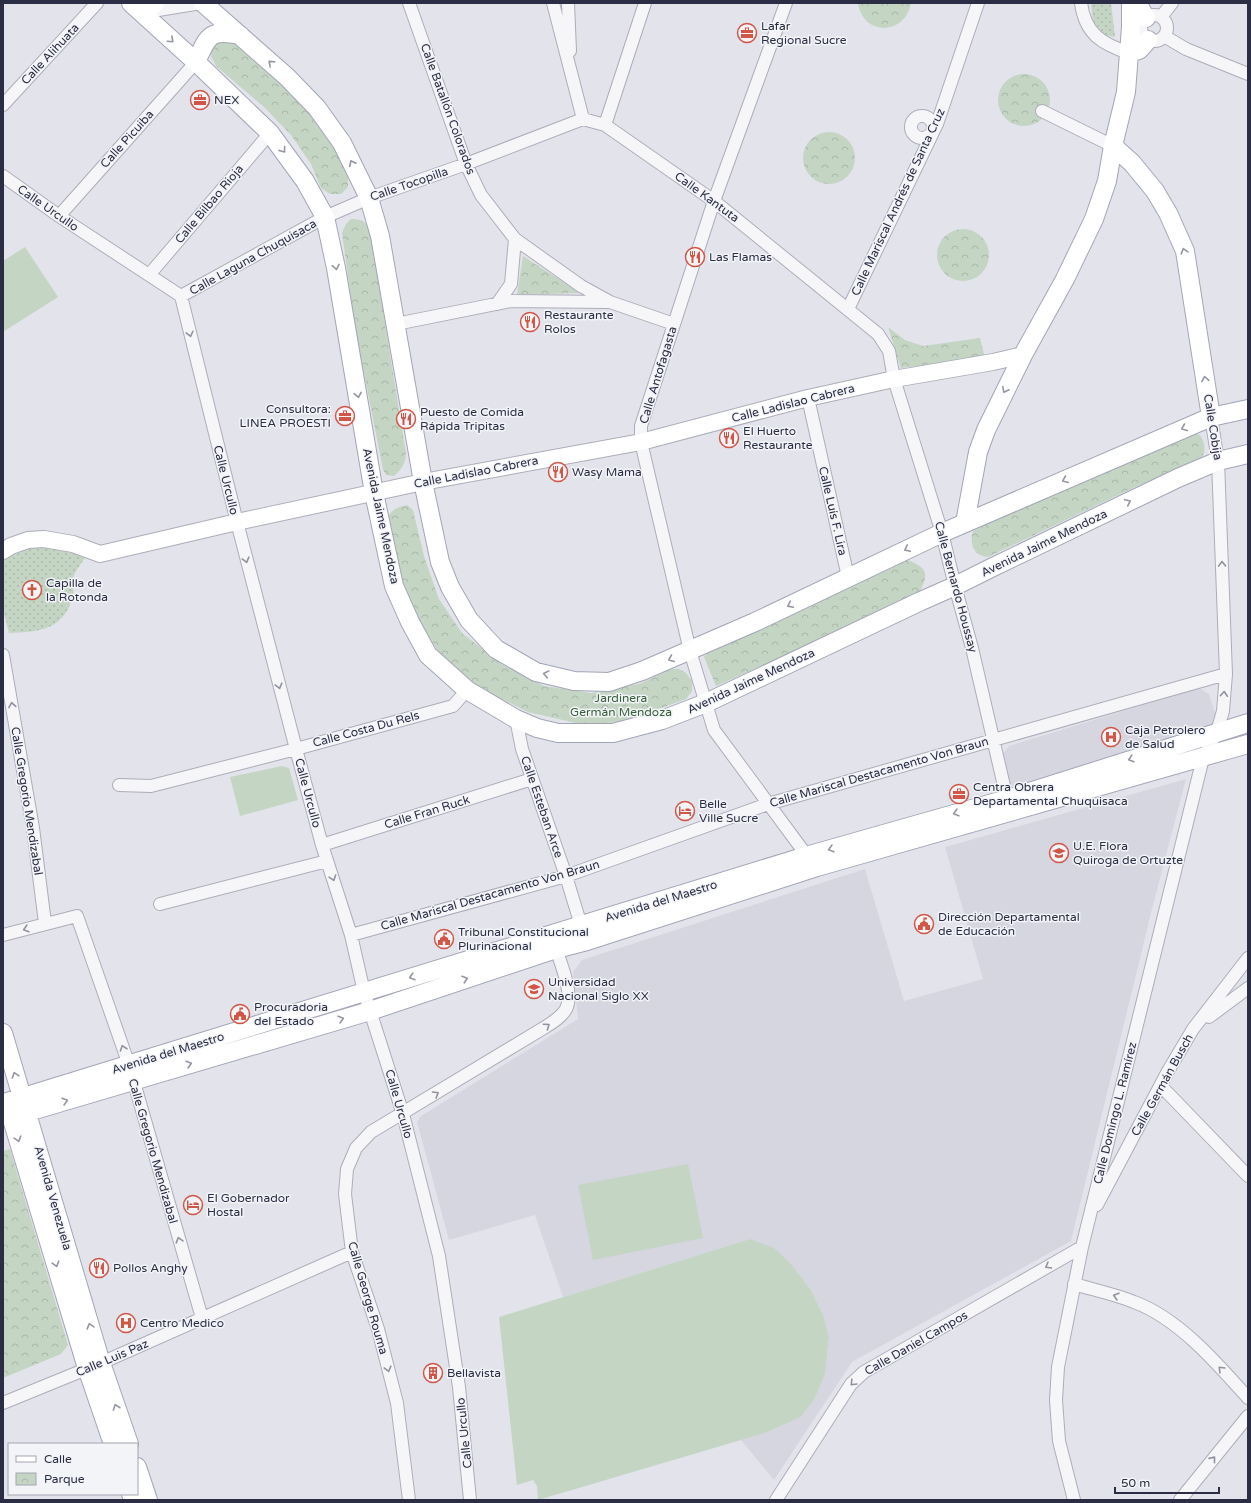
<svg xmlns="http://www.w3.org/2000/svg" width="1251" height="1503" viewBox="0 0 1251 1503" font-family="'Varela Round',sans-serif">
<style>
.built{fill:#d5d6e0}
.grass{fill:url(#grass-dots)}
.park{fill:url(#park-crowns)}
.garden{fill:#c4d5c4}
.lines{fill:none;stroke-linecap:round;stroke-linejoin:round}
.minor-casing{stroke:#acadb9;stroke-width:14}
.secondary-casing{stroke:#acadb9;stroke-width:18}
.primary-casing{stroke:#a2a5b7;stroke-width:20}
.minor{stroke:#f6f6f9;stroke-width:12}
.secondary{stroke:#fff;stroke-width:16}
.primary{stroke:#fff;stroke-width:18}
.oneway{stroke:#9496a2}
.oneway2{stroke:#90929e}
.labels{text-anchor:middle;stroke-width:3;stroke-linejoin:round;paint-order:stroke}
.poi-label{font-size:12px;fill:#2a2d44;stroke:#f3f4f8;text-anchor:start}
.street-label{font-size:12px;fill:#2a2d44;stroke:#f3f4f8}
.park-label{font-size:12px;fill:#37603a;stroke:#f3f4f8}
</style>
<defs>
<pattern id="grass-dots" width="8" height="8" patternUnits="userSpaceOnUse"><rect width="8" height="8" fill="#c4d5c4"/><path d="M2 2h.1M6 6h.1" fill="none" stroke="#a9b7aa" stroke-width="1.8" stroke-linecap="round"/></pattern>
<pattern id="park-crowns" width="20" height="18" patternUnits="userSpaceOnUse"><rect width="20" height="18" fill="#c4d5c4"/><path d="M2 6a3 3 0 1 1 6 0M12 15a3 3 0 1 1 6 0" fill="none" stroke="#a9b7aa"/></pattern>
</defs>
<rect width="100%" height="100%" fill="#e3e4eb"/>
<!-- built -->
<path class="built" d="M1199,688L1209,694L1217,719L1212,729L1020,789L1007,782L1000,758L1009,746Z
M1186,779L1153,905L1071,1241L852,1362L774,1480L741,1440L765,1433L801,1417L815,1398L825,1374L829,1337L823,1315L811,1290L791,1264L750,1239L563,1297L535,1215L449,1240L417,1122L421,1116L578,1019L573,972L582,960L865,869L904,1001L983,979L945,847Z"/>
<!-- grass -->
<path class="grass" d="M1091,3H1111L1115,37L1105,35L1093,21Z
M33,547L56,548L85,558C81,564 74,572 73,579C73,585 74,590 73,595C65,630 39,632 9,633L3,610V561L5,559Z"/>
<!-- park -->
<path class="park" d="M858,3H911V4C904,36 863,36 858,3Z
M223,38H232L297,97L324,129L348,170V187L341,194H330L321,188L311,164L291,135L264,107L216,66L210,54L215,44Z
M998 100a26 26 0 1 1 52 0a26 26 0 1 1-52 0Z
M803 158a26 26 0 1 1 52 0a26 26 0 1 1-52 0Z
M351,219C360,219 366,221 370,229L406,454C405,464 402,469 394,476L386,475L383,470L355,327L342,233L346,224Z
M937 255a26 26 0 1 1 52 0a26 26 0 1 1-52 0Z
M523,256L580,293L517,295Z
M888,327L905,340L923,346L980,338L984,354L982,358L901,368Z
M1193,433L1200,435C1206,445 1206,451 1200,460L1133,488L988,557C974,556 969,544 973,531L1085,479Z
M407,505L413,510L424,556L439,599L462,633L503,665L544,686L591,693L639,684L672,669H679L686,673L692,681V691L686,699L623,722L580,724L528,712L480,688L438,651L407,600L388,517C392,509 398,507 407,505Z
M908,560C932,570 927,577 917,597L716,686L704,657L706,654Z
M10,1149L68,1345L61,1354L3,1378V1151Z"/>
<!-- garden -->
<path class="garden" d="M25,247L58,297L3,332V261Z
M282,766L289,768L298,800L240,816L230,777Z
M688,1164L703,1238L593,1260L578,1185Z
M750,1239L774,1248L791,1264L811,1290L823,1315L829,1337L825,1374L815,1398L801,1417L765,1433L538,1500L537,1486L533,1480L517,1485L499,1317Z
M3,1325L15,1332L5,1347L3,1346Z"/>
<g class="lines">
<defs>
<path id="minor" d="M409,3L466,164L481,195L515,239L581,286L610,302L674,324
M553,3L583,119
M568,3L570,51
M786,3L714,201L641,426V442L690,651L714,730L810,860
M1081,3C1085,34 1102,44 1129,53
M146,12L201,3
M1141 28a13 13 0 1 1 26 0a13 13 0 1 1-26 0Z
M1161,17L1172,3
M1164,36L1186,49L1248,74
M3,105L97,3
M1042,111L1113,146
M911 127a11 11 0 1 1 22 0a11 11 0 1 1-22 0Z
M583,119L605,125L714,201L878,334L889,351L894,379L942,533L955,586L972,648L1007,799
M605,125L645,3
M3,176L59,216L181,296L237,522L296,749L322,845L351,935L364,992L403,1114L439,1256L459,1387L470,1500
M59,216L196,62
M149,275L270,133
M181,296L325,217L369,198L466,164L583,119
M497,304L511,284L515,239
M848,309L937,124L978,3
M396,324L511,301L608,302
M808,398L848,577
M3,655L33,828L45,923
M516,719L522,749L566,876L583,932
M119,785L151,786L296,749L453,706L467,690
M322,845L532,779
M160,904L327,861
M3,935L77,916L129,1065L202,1318
M351,935L566,876L768,804L1226,674
M1209,1017L1248,988
M1161,1086L1248,1176
M1097,1205L1168,1071L1193,1029L1248,958
M1074,1284C1094,1290 1114,1294 1134,1302C1178,1318 1217,1363 1248,1398
M3,1403L101,1363L352,1252
M409,1500L397,1403L378,1329L352,1252L345,1194L347,1169L356,1148L371,1132L542,1029C550,1024 561,1018 566,1009C574,995 561,964 556,949
M776,1500L851,1384L864,1372L1082,1247
M1074,1500L1059,1441L1056,1400L1058,1367L1082,1247L1203,758L1217,732L1223,711L1226,674L1218,461L1211,417
M1180,1500L1248,1416"/>
<path id="secondary" d="M3,551L11,546L28,540L44,539L73,544L100,554L237,522L423,482L641,442L808,398L894,379L993,362L1023,355"/>
<path id="primary" d="M131,3L196,62L270,133L305,181L325,217L336,268L374,493L394,586L410,622L428,655L467,690L516,719L537,728L558,733H613L662,720L706,703L921,601L955,586L991,568L1178,478L1218,461L1248,454
M203,3L287,77L317,108L342,143L369,198L380,236L423,482L440,562L450,587L469,620L496,649L536,672L574,681L609,682L642,671L755,622L942,533L1188,427L1211,417L1248,409
M1137,3L1146,18
M143,13L155,3
M1129,53L1139,50L1148,40
M196,62C208,36 209,29 240,35
M1113,146L1132,163L1155,191L1168,213L1185,251L1211,417
M965,523L978,452L986,430L1023,355L1065,279L1094,219L1107,181L1113,146L1126,92L1131,27V3
M3,1033L101,1363L129,1444
M7,1102L806,856L1007,799L1248,723
M8,1106L87,1368L113,1444
M11,1117L370,1011L556,949L587,941L817,867L1248,744
M137,1467L148,1500
M131,1494L133,1500"/>
</defs>
<!-- minor casing -->
<use href="#minor" class="minor-casing"/>
<!-- secondary casing -->
<use href="#secondary" class="secondary-casing"/>
<!-- primary casing -->
<use href="#primary" class="primary-casing"/>
<!-- minor -->
<use href="#minor" class="minor"/>
<!-- secondary -->
<use href="#secondary" class="secondary"/>
<!-- primary -->
<use href="#primary" class="primary"/>
</g>
<!-- one-way arrows -->
<defs><path id="oneway-chevron" d="M-2-3.5L2.5 0L-2 3.5" fill="none" stroke-width="1.6" stroke-linecap="round" stroke-linejoin="round"/></defs>
<g class="oneway">
<use href="#oneway-chevron" transform="translate(171 40) rotate(43)"/>
<use href="#oneway-chevron" transform="translate(271 63) rotate(-138)"/>
<use href="#oneway-chevron" transform="translate(283 150) rotate(54)"/>
<use href="#oneway-chevron" transform="translate(352 163) rotate(-116)"/>
<use href="#oneway-chevron" transform="translate(1184 251) rotate(-106)"/>
<use href="#oneway-chevron" transform="translate(336 267) rotate(79)"/>
<use href="#oneway-chevron" transform="translate(1205 379) rotate(-99)"/>
<use href="#oneway-chevron" transform="translate(1005 390) rotate(116)"/>
<use href="#oneway-chevron" transform="translate(358 395) rotate(80)"/>
<use href="#oneway-chevron" transform="translate(1184 428) rotate(157)"/>
<use href="#oneway-chevron" transform="translate(1065 480) rotate(157)"/>
<use href="#oneway-chevron" transform="translate(1128 502) rotate(-25)"/>
<use href="#oneway-chevron" transform="translate(907 549) rotate(155)"/>
<use href="#oneway-chevron" transform="translate(790 605) rotate(154)"/>
<use href="#oneway-chevron" transform="translate(671 659) rotate(157)"/>
<use href="#oneway-chevron" transform="translate(546 674) rotate(-167)"/>
<use href="#oneway-chevron" transform="translate(1131 759) rotate(162)"/>
<use href="#oneway-chevron" transform="translate(956 813) rotate(164)"/>
<use href="#oneway-chevron" transform="translate(831 849) rotate(164)"/>
<use href="#oneway-chevron" transform="translate(412 977) rotate(163)"/>
<use href="#oneway-chevron" transform="translate(465 979) rotate(-18)"/>
<use href="#oneway-chevron" transform="translate(341 1019) rotate(-16)"/>
<use href="#oneway-chevron" transform="translate(189 1064) rotate(-16)"/>
<use href="#oneway-chevron" transform="translate(15 1075) rotate(-107)"/>
<use href="#oneway-chevron" transform="translate(65 1101) rotate(-16)"/>
<use href="#oneway-chevron" transform="translate(18 1139) rotate(73)"/>
<use href="#oneway-chevron" transform="translate(56 1264) rotate(73)"/>
<use href="#oneway-chevron" transform="translate(90 1326) rotate(-106)"/>
<use href="#oneway-chevron" transform="translate(116 1407) rotate(-109)"/>
</g>
<g class="oneway2">
<use href="#oneway-chevron" transform="translate(190 334) rotate(76)"/>
<use href="#oneway-chevron" transform="translate(246 560) rotate(75)"/>
<use href="#oneway-chevron" transform="translate(1222 564) rotate(-92)"/>
<use href="#oneway-chevron" transform="translate(279 686) rotate(75)"/>
<use href="#oneway-chevron" transform="translate(1224 694) rotate(-86)"/>
<use href="#oneway-chevron" transform="translate(12 705) rotate(-100)"/>
<use href="#oneway-chevron" transform="translate(333 878) rotate(72)"/>
<use href="#oneway-chevron" transform="translate(26 929) rotate(164)"/>
<use href="#oneway-chevron" transform="translate(547 1026) rotate(-35)"/>
<use href="#oneway-chevron" transform="translate(123 1048) rotate(-109)"/>
<use href="#oneway-chevron" transform="translate(436 1094) rotate(-31)"/>
<use href="#oneway-chevron" transform="translate(179 1240) rotate(-106)"/>
<use href="#oneway-chevron" transform="translate(1048 1266) rotate(150)"/>
<use href="#oneway-chevron" transform="translate(1116 1296) rotate(-164)"/>
<use href="#oneway-chevron" transform="translate(388 1369) rotate(75)"/>
<use href="#oneway-chevron" transform="translate(1221 1369) rotate(-135)"/>
<use href="#oneway-chevron" transform="translate(853 1383) rotate(134)"/>
<use href="#oneway-chevron" transform="translate(1213 1459) rotate(-51)"/>
</g>
<!-- icons -->
<defs>
<symbol id="office-ring" viewBox="-11 -11 22 22"><circle r="9.5" fill="#f3f4f8" stroke="#d25646" stroke-width="1.5"/><path d="M-6-3h4V-5.5h4V-3h4V5H-6ZM-1-4.5V-3h2v-1.5ZM-6 0V1H6V0Z" fill="#d25646"/></symbol>
<symbol id="restaurant-ring" viewBox="-11 -11 22 22"><circle r="9.5" fill="#f3f4f8" stroke="#d25646" stroke-width="1.5"/><path d="M-5-6h1v4h1v-4h1v4h1v-4h1v5L-1.5 .5V6h-2V.5L-5-1ZM5-6V6H3V1.5H1.5Q1.5-4 5-6Z" fill="#d25646"/></symbol>
<symbol id="church-ring" viewBox="-11 -11 22 22"><circle r="9.5" fill="#f3f4f8" stroke="#d25646" stroke-width="1.5"/><path d="M-1.2-6h2.4v3.5h3.3v2.4h-3.3V6h-2.4V-.1h-3.3v-2.4h3.3Z" fill="#d25646"/></symbol>
<symbol id="hospital-ring" viewBox="-11 -11 22 22"><circle r="9.5" fill="#f3f4f8" stroke="#d25646" stroke-width="1.5"/><path d="M-5-5h3v3.5h4V-5h3V5h-3V1.5h-4V5h-3Z" fill="#d25646"/></symbol>
<symbol id="hotel-ring" viewBox="-11 -11 22 22"><circle r="9.5" fill="#f3f4f8" stroke="#d25646" stroke-width="1.5"/><path d="M-6-4.5h1.5V1H6V5H4.5V3h-9V5H-6ZM-4 0a1.8 1.8 0 1 1 3.6 0ZM.5 0V-2.5h3Q6-2.5 6 0Z" fill="#d25646"/></symbol>
<symbol id="school-ring" viewBox="-11 -11 22 22"><circle r="9.5" fill="#f3f4f8" stroke="#d25646" stroke-width="1.5"/><path d="M0-5L7-2L0 1L-7-2ZM-4 1L0 2.5L4 1V4Q0 6-4 4Z" fill="#d25646"/></symbol>
<symbol id="civic-ring" viewBox="-11 -11 22 22"><circle r="9.5" fill="#f3f4f8" stroke="#d25646" stroke-width="1.5"/><path d="M-.6-6.5H3V-4.5H.6V-3L4-1V1h2V6H-6V1h2V-1L-.6-3ZM-1.2 2.5V6h2.4V2.5Z" fill="#d25646"/></symbol>
<symbol id="university-ring" viewBox="-11 -11 22 22"><circle r="9.5" fill="#f3f4f8" stroke="#d25646" stroke-width="1.5"/><path d="M0-5L7-2L0 1L-7-2ZM-4 1L0 2.5L4 1V4Q0 6-4 4Z" fill="#d25646"/></symbol>
<symbol id="building-ring" viewBox="-11 -11 22 22"><circle r="9.5" fill="#f3f4f8" stroke="#d25646" stroke-width="1.5"/><path d="M-4-6H4V6H1V3H-1V6H-4ZM-2.5-4.3h1.7v1.8h-1.7ZM.8-4.3h1.7v1.8H.8ZM-2.5-1h1.7V.8h-1.7ZM.8-1h1.7V.8H.8Z" fill="#d25646"/></symbol>
</defs>
<g fill-rule="evenodd">
<use href="#office-ring" x="736" y="22" width="22" height="22"/>
<use href="#office-ring" x="189" y="89" width="22" height="22"/>
<use href="#restaurant-ring" x="684" y="246" width="22" height="22"/>
<use href="#restaurant-ring" x="519" y="311" width="22" height="22"/>
<use href="#office-ring" x="334" y="405" width="22" height="22"/>
<use href="#restaurant-ring" x="395" y="408" width="22" height="22"/>
<use href="#restaurant-ring" x="718" y="427" width="22" height="22"/>
<use href="#restaurant-ring" x="547" y="461" width="22" height="22"/>
<use href="#church-ring" x="21" y="579" width="22" height="22"/>
<use href="#hospital-ring" x="1100" y="726" width="22" height="22"/>
<use href="#office-ring" x="948" y="783" width="22" height="22"/>
<use href="#hotel-ring" x="674" y="800" width="22" height="22"/>
<use href="#school-ring" x="1048" y="842" width="22" height="22"/>
<use href="#civic-ring" x="913" y="913" width="22" height="22"/>
<use href="#civic-ring" x="433" y="928" width="22" height="22"/>
<use href="#university-ring" x="523" y="978" width="22" height="22"/>
<use href="#civic-ring" x="229" y="1003" width="22" height="22"/>
<use href="#hotel-ring" x="182" y="1194" width="22" height="22"/>
<use href="#restaurant-ring" x="88" y="1257" width="22" height="22"/>
<use href="#hospital-ring" x="115" y="1312" width="22" height="22"/>
<use href="#building-ring" x="422" y="1362" width="22" height="22"/>
</g>
<g class="labels">
<!-- poi labels -->
<g class="poi-label">
<text x="761" y="30">Lafar<tspan x="761" dy="14">Regional Sucre</tspan></text>
<text x="214" y="104">NEX</text>
<text x="709" y="261">Las Flamas</text>
<text x="544" y="319">Restaurante<tspan x="544" dy="14">Rolos</tspan></text>
<text x="331" y="413" text-anchor="end">Consultora:<tspan x="331" dy="14">LINEA PROESTI</tspan></text>
<text x="420" y="416">Puesto de Comida<tspan x="420" dy="14">Rápida Tripitas</tspan></text>
<text x="743" y="435">El Huerto<tspan x="743" dy="14">Restaurante</tspan></text>
<text x="572" y="476">Wasy Mama</text>
<text x="46" y="587">Capilla de<tspan x="46" dy="14">la Rotonda</tspan></text>
<text x="1125" y="734">Caja Petrolero<tspan x="1125" dy="14">de Salud</tspan></text>
<text x="973" y="791">Centra Obrera<tspan x="973" dy="14">Departamental Chuquisaca</tspan></text>
<text x="699" y="808">Belle<tspan x="699" dy="14">Ville Sucre</tspan></text>
<text x="1073" y="850">U.E. Flora<tspan x="1073" dy="14">Quiroga de Ortuzte</tspan></text>
<text x="938" y="921">Dirección Departamental<tspan x="938" dy="14">de Educación</tspan></text>
<text x="458" y="936">Tribunal Constitucional<tspan x="458" dy="14">Plurinacional</tspan></text>
<text x="548" y="986">Universidad<tspan x="548" dy="14">Nacional Siglo XX</tspan></text>
<text x="254" y="1011">Procuradoria<tspan x="254" dy="14">del Estado</tspan></text>
<text x="207" y="1202">El Gobernador<tspan x="207" dy="14">Hostal</tspan></text>
<text x="113" y="1272">Pollos Anghy</text>
<text x="140" y="1327">Centro Medico</text>
<text x="447" y="1377">Bellavista</text>
</g>
<!-- street labels -->
<g class="street-label">
<text transform="translate(50 54) rotate(-47)" y="4">Calle Alihuata</text>
<text transform="translate(448 109) rotate(70)" y="4">Calle Batallón Colorados</text>
<text transform="translate(127 139) rotate(-48)" y="4">Calle Picuiba</text>
<text transform="translate(409 184) rotate(-19)" y="4">Calle Tocopilla</text>
<text transform="translate(707 197) rotate(36)" y="4">Calle Kantuta</text>
<text transform="translate(898 202) rotate(-65)" y="4">Calle Mariscal Andrés de Santa Cruz</text>
<text transform="translate(209 204) rotate(-50)" y="4">Calle Bilbao Rioja</text>
<text transform="translate(48 208) rotate(35)" y="4">Calle Urcullo</text>
<text transform="translate(253 257) rotate(-29)" y="4">Calle Laguna Chuquisaca</text>
<text transform="translate(658 375) rotate(-73)" y="4">Calle Antofagasta</text>
<text transform="translate(793 403) rotate(-14)" y="4">Calle Ladislao Cabrera</text>
<text transform="translate(1213 427) rotate(81)" y="4">Calle Cobija</text>
<text transform="translate(476 472) rotate(-11)" y="4">Calle Ladislao Cabrera</text>
<text transform="translate(226 480) rotate(76)" y="4">Calle Urcullo</text>
<text transform="translate(833 511) rotate(77)" y="4">Calle Luís F. Lira</text>
<text transform="translate(381 516) rotate(78)" y="4">Avenida Jaime Mendoza</text>
<text transform="translate(1044 543) rotate(-26)" y="4">Avenida Jaime Mendoza</text>
<text transform="translate(956 587) rotate(75)" y="4">Calle Bernardo Houssay</text>
<text transform="translate(751 681) rotate(-25)" y="4">Avenida Jaime Mendoza</text>
<text transform="translate(366 729) rotate(-15)" y="4">Calle Costa Du Rels</text>
<text transform="translate(879 772) rotate(-16)" y="4">Calle Mariscal Destacamento Von Braun</text>
<text transform="translate(308 793) rotate(75)" y="4">Calle Urcullo</text>
<text transform="translate(27 801) rotate(81)" y="4">Calle Gregorio Mendizabal</text>
<text transform="translate(542 807) rotate(71)" y="4">Calle Esteban Arce</text>
<text transform="translate(427 812) rotate(-17)" y="4">Calle Fran Ruck</text>
<text transform="translate(490 895) rotate(-16)" y="4">Calle Mariscal Destacamento Von Braun</text>
<text transform="translate(661 901) rotate(-17)" y="4">Avenida del Maestro</text>
<text transform="translate(168 1053) rotate(-17)" y="4">Avenida del Maestro</text>
<text transform="translate(1162 1085) rotate(-61)" y="4">Calle Germán Busch</text>
<text transform="translate(399 1104) rotate(74)" y="4">Calle Urcullo</text>
<text transform="translate(1115 1113) rotate(-76)" y="4">Calle Domingo L. Ramírez</text>
<text transform="translate(153 1151) rotate(74)" y="4">Calle Gregorio Mendizabal</text>
<text transform="translate(53 1198) rotate(74)" y="4">Avenida Venezuela</text>
<text transform="translate(368 1298) rotate(74)" y="4">Calle George Rouma</text>
<text transform="translate(916 1343) rotate(-30)" y="4">Calle Daniel Campos</text>
<text transform="translate(112 1358) rotate(-23)" y="4">Calle Luis Paz</text>
<text transform="translate(464 1433) rotate(-96)" y="4">Calle Urcullo</text>
</g>
<!-- park labels -->
<g class="park-label">
<text x="621" y="702">Jardinera<tspan x="621" dy="14">Germán Mendoza</tspan></text>
</g>
</g>
<!-- border -->
<rect width="1251" height="1503" fill="none" stroke="#2a2d44" stroke-width="8"/>
<!-- legend -->
<rect x="8" y="1443" width="130" height="52" fill="#f3f4f8" stroke="#a3a4b0"/>
<rect x="16" y="1456" width="20" height="6" fill="#ffffff" stroke="#a3a4b0"/>
<text x="44" y="1463" font-size="12" fill="#2a2d44">Calle</text>
<rect x="16" y="1473" width="20" height="12" fill="url(#park-crowns)" stroke="#a3a4b0"/>
<text x="44" y="1483" font-size="12" fill="#2a2d44">Parque</text>
<!-- scale -->
<path d="M1115 1487v6h104v-6" fill="none" stroke="#2a2d44" stroke-width="2"/>
<text x="1121" y="1487" font-size="12" fill="#2a2d44" stroke="#f3f4f8" stroke-width="3" paint-order="stroke">50 m</text>
</svg>
